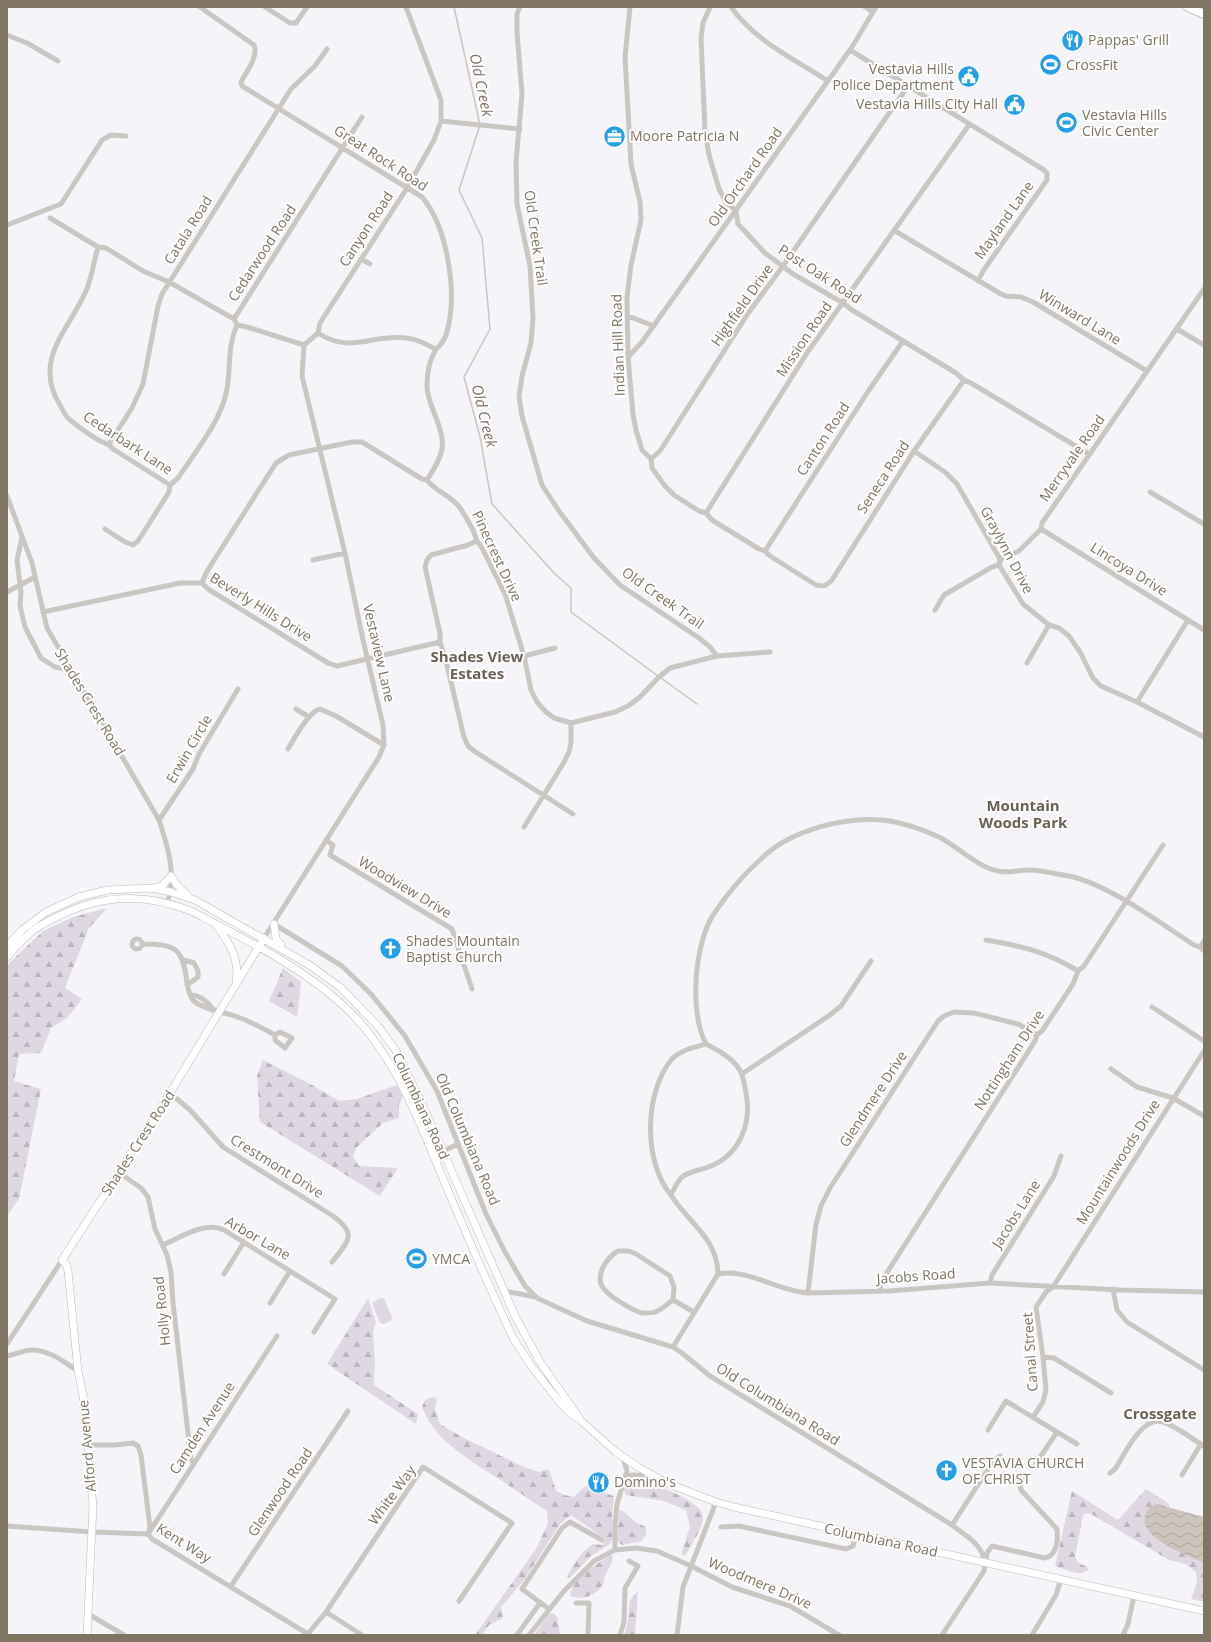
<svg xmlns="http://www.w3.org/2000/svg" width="1211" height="1642" viewBox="0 0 1211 1642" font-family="'Open Sans',sans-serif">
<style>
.forest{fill:url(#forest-firs)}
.park{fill:#dfd8e2}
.water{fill:url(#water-waves)}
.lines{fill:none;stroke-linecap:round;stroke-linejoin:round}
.stream{stroke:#cec4be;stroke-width:1.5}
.secondary-casing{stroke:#bdb9b3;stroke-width:8}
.primary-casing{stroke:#bdb9b4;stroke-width:10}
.street{stroke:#cac7c3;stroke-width:5}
.secondary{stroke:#fff;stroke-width:7}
.primary{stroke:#fff;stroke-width:8}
.labels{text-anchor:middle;stroke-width:4;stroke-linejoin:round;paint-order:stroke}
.poi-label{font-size:14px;fill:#807462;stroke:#fff;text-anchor:start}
.street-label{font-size:14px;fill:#807462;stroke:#fff}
.water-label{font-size:15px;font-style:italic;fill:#826f62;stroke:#fff}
.neighbourhood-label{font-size:15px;font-weight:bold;fill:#6b6154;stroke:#fff}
</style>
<defs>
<pattern id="forest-firs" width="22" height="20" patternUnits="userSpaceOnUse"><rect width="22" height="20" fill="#dfd8e2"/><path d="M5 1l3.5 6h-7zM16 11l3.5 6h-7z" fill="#bab4bb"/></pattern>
<pattern id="water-waves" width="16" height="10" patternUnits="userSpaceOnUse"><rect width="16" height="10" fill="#cec4be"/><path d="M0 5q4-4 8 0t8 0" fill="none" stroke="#aca49e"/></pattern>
</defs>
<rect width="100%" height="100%" fill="#f5f4f8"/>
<!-- forest -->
<path class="forest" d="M107,908L89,928L65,988L82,999L67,1018L51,1028L41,1053L19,1054L14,1081L41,1089L19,1199L7,1216V965L43,931L73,917Z
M283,968L301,982L297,1017L269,1001Z
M263,1060L312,1085L339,1101L357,1099L397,1085L403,1097L399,1105V1118L383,1123L356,1148L353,1157L359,1166L398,1168L380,1196L260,1122L257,1076Z
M368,1298L376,1323L373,1331L375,1360L374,1385L418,1414L416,1424L327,1364Z
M432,1397L437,1398L435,1410L440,1424L462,1437L524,1467L539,1472L549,1469L556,1491L564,1495L574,1497L585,1486L614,1496L612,1515L613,1538L610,1544L591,1556L570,1578H567C573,1563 581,1553 593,1544L602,1545L605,1539L571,1515L560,1524L524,1580L501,1607L503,1618L489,1625L482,1635H475L536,1549L548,1523L547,1511C529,1499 510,1486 491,1474C464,1456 434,1439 422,1407L425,1400Z
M640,1479C653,1484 702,1501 703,1516C703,1529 691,1544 686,1555H681L690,1526L686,1510L664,1501L626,1495L624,1489L629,1480Z
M1146,1489L1168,1503L1169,1507L1157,1504L1161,1542L1204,1563V1602L1191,1599L1197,1583L1196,1572L1186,1564L1169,1560L1091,1514L1086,1513L1083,1515L1075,1557L1079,1563L1087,1567L1089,1569C1081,1578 1065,1569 1055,1566L1072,1491L1118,1520Z
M619,1510L623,1511L635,1522L646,1527V1534L642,1541L622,1545L617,1541Z
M610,1556L613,1557C612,1567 603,1573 604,1583C596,1595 584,1601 570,1596C570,1580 597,1563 610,1556Z
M638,1591L635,1635H624L627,1626L630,1600Z
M552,1613L557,1616L560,1635H534L549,1614Z"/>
<!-- park -->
<path class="park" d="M381,1298L384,1299L392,1317L391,1321L383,1324L380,1323L372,1304L373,1302Z"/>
<!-- water -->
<path class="water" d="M1157,1504L1204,1517V1563C1188,1555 1139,1539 1145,1516C1147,1509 1151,1506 1157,1504Z"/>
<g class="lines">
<!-- stream -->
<path class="stream" d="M454,7L480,125L459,190L482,238L490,329L464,377L480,437L492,504L555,574L571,588V612L658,676
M661,678L697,704"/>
<defs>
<path id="secondary" d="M154,888L162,886L171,876L177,885L188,896
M274,924L276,939L281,945
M216,925C229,942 240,959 236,981
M7,946L22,930L46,912L79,897L107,890L152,888L171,892L195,900L311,966L341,988L378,1026L396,1051L424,1108L516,1318L540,1362L580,1419
M7,957C13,950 20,942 28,935C36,927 48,921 59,916C102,894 146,893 191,911C243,938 302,967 345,1007C395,1054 418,1119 444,1181C466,1234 489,1286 513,1338L532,1367L561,1404L571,1414L580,1420L616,1452L638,1467L669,1484L716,1502L734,1507L1204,1611
M87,1635L93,1506L83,1395L78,1371L68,1271L66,1264L62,1260L170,1093L264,938"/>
<path id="primary" d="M1188,7L1204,14"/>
</defs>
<!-- secondary casing -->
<use href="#secondary" class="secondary-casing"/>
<!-- primary casing -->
<use href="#primary" class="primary-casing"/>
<!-- street -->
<path class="street" d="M200,7L254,45C259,56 246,72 241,82L242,86L422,197C447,226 457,290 448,328C447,333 444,340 441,344C439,347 436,348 435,351C429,361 427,374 427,386C427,394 430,402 433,410C446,443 447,449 427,480
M265,7L290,23H296L307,7
M520,7L517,14V32L522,94L516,162L517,204L530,266L533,318L531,343L522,376L519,397L522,416L542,485L559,511L594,558L620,585L699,638L710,647L717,656
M630,7L625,57L631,164L640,202L641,220L631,265L627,297L628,357L633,415L636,430L642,450L651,459L652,468L665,486L674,495L699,511L706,513L712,520L759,549L765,551L770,556L816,585C824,587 826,586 832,580L914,451L964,380
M710,7L703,23L701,38L705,131L709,155L719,189L726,202L736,211L738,224L765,253L793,274L843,303L852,310L956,373L964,380L971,383L1089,454
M731,7C755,41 794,59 828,81
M865,7L873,12
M7,35L27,43L58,61
M850,50L1044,170L1047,173V180L983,271L978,281
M441,121L520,129
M50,218L98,247L106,248L143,271L169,282L234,319
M7,225L61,204L102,140L111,135L126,136
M895,231L1001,294L1006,296L1021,297L1033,302L1147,371
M98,247C94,261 92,277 86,291C69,330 32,360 60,405C62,409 65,415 68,418C73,423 94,438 100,441C106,444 109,443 113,449L170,485
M361,259L370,264
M628,316L654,326
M237,325L247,327L304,345
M1177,329L1204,345
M318,333C351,355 373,333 406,338C417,339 426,344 435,349
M304,345L318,333L320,323L407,188L434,140L441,121V100L406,7
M628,357L642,342L852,47L876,7
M109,444L132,408L143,384L158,306L162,294L291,89L315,66L327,49
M914,451L945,472L957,484L1000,559L999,565L1023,604L1049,625L1059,628L1069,636L1080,652L1093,678L1101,686L1137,702L1204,737
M651,459L660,451L749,312L783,266L908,86
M1150,492L1204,524
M7,496L32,563L47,628L159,820C168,847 177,876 167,903
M706,513L807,353L969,125
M105,529L125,542L133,545L138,541L169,492L170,485L178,478C195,452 222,420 227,389C231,367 227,347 237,325L234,319L362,117
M1041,529L1204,630
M22,537L17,560L21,592L20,606L25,627L41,658L55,667L70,670
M476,541L468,545L431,555L427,560L425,567L440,633V642L446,661L464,737L468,746L474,751L573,814
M765,551L869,390L903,341
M313,560L345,553
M202,583L206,573L216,557L276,463L289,455L352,442H362L422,479L427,480C436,492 452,496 460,508C465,515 469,523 473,530C476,537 475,541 481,546L505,594L524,656L531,690L537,702L546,712L554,718L571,723L615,712L628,706L640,697L658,678L670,668L717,656L770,652
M7,592L35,577
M935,610L944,595L992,567L999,565L1001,559L1019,551L1041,529L1042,523L1204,289
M43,612L180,583H202L208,589L328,663L337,666L440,642
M524,656L555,648
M1027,663L1049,625
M1137,702L1188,620
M296,709L309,717
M288,749C294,739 309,711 320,709L336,716L384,745
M159,820L193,769L199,754L238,689
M524,827L563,764L569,752L571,742V723
M326,840L333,845L330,855L452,929L472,989
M274,924L342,966L371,994L405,1036L437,1091L486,1214L505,1252L525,1286L537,1298L587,1321L673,1347L682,1353L710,1376L952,1525C967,1537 981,1543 985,1562
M264,938L379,757L384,745L383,725L363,640L345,553L302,376L304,345
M132 944a5 5 0 1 1 10 0a5 5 0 1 1-10 0Z
M986,940C1022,946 1047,952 1078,971
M142,944C176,944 183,948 187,983C188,988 189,996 193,1000C200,1008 222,1012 232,1015C247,1020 261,1027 275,1035
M1200,947L1204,941
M184,960L194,963L198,971V977L187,985
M191,995C199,995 207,1001 212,1008
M1152,1007L1204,1041
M280,1032L292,1038L285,1048L275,1040V1035Z
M706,1044C689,1012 694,942 715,912C728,893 744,874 762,858C792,829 849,815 890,821C906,824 924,830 939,837C957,846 977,867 998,871C1008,874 1021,869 1032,870C1044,871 1057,874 1069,876C1108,884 1160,923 1194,945L1200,947L1204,951
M1111,1069L1137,1087L1173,1098L1204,1116
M742,1074L830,1015L841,1006L871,961
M170,1093L191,1111L223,1147L333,1216C359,1235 347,1242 332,1262
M433,1156L458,1144
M118,1172L141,1188L148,1197L155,1229L167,1255L171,1272L173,1303L191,1459L194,1464
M671,1195C643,1162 644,1092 672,1059C681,1050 694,1047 706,1044C719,1051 737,1060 742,1075C744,1081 745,1087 746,1093C752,1123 740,1154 711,1166C701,1170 690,1171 682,1177C677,1182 674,1189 671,1195C689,1224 717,1237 718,1274
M163,1245C181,1237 205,1221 224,1230L335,1299L314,1332
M618,1251H629L636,1254L670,1276L674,1287L673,1300C667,1304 662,1310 655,1312C652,1313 646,1313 642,1313C634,1311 610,1297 605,1290C593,1278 606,1258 618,1251Z
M224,1274L244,1242
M990,1283L992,1275L1054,1176L1061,1156
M1113,1289L1117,1310L1127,1322L1204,1370
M504,1291L536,1297
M880,1291L881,1282L1035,1041L1037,1035L1042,1031L1073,984L1078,971L1084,966L1163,845
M808,1293L816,1224L821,1206L830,1188L938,1021L944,1016L954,1012L974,1013L1018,1024L1037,1035
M673,1300L694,1312
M270,1303L290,1271
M7,1344L62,1260
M673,1347L718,1274C748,1268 777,1291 808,1293L889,1291L990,1283L1121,1290L1204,1292
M7,1356C15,1355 23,1350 32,1350C49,1350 64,1362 78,1371
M1043,1357L1054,1358L1111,1393
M1033,1417L1043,1402L1046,1390L1043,1357L1036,1307L1046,1292L1053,1287L1204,1051
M988,1430L1006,1401L1077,1444
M88,1445H115L133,1443L138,1446L141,1455L150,1527L149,1530
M1035,1465L1057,1432
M1110,1473L1115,1469C1125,1454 1142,1415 1163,1422C1176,1426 1192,1439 1204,1446
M1182,1475L1201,1444
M626,1477L632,1475L653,1476
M952,1525L992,1463L1000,1456
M7,1526L92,1532L148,1534
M721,1527L739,1526L846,1549L853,1546L856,1535
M148,1534L277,1336
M148,1534L152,1539L308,1634
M615,1550V1524L617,1504L627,1471L623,1457
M231,1586L348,1411
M576,1603H589L588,1635
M549,1609L522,1589L562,1528L570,1522L602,1540
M326,1612L362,1635
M88,1614L124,1635
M307,1635L326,1612L423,1467L512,1523L459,1601
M517,1635L540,1603
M529,1635L564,1591L594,1561L615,1550L636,1548L657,1551L691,1566L732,1587L790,1606L839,1635
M620,1635L624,1622L625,1588L638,1566L629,1561
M677,1635L683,1587L716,1502
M942,1635L984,1571L987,1553L992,1546L1045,1558C1058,1555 1058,1540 1057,1529L1021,1490L1020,1486L1025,1475
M1032,1635L1056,1595L1061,1579
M1123,1635L1128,1624L1134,1596"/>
<!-- secondary -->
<use href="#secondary" class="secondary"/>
<!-- primary -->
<use href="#primary" class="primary"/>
</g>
<!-- icons -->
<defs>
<symbol id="restaurant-disc" viewBox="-11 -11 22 22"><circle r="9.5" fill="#259fe7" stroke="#fff"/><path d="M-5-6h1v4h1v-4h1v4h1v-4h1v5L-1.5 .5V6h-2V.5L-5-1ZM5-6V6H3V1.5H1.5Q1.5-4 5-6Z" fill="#fff"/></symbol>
<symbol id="stadium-disc" viewBox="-11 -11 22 22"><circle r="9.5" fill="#259fe7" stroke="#fff"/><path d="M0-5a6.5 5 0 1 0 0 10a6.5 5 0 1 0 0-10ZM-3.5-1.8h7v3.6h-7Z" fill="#fff"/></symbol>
<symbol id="civic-disc" viewBox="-11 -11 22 22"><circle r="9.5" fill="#259fe7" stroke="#fff"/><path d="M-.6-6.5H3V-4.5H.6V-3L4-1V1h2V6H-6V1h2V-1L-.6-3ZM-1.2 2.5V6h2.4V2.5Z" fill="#fff"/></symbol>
<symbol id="office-disc" viewBox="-11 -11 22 22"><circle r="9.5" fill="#259fe7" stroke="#fff"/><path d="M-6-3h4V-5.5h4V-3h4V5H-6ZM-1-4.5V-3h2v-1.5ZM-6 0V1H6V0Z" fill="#fff"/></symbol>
<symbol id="church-disc" viewBox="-11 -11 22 22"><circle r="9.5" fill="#259fe7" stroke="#fff"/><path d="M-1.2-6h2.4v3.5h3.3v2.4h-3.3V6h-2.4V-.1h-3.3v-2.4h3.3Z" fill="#fff"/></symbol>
</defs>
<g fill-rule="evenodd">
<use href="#restaurant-disc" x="1060" y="28" width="25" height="25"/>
<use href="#stadium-disc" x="1038" y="52" width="25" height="25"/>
<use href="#civic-disc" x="956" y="64" width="25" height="25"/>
<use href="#civic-disc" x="1002" y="92" width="25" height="25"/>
<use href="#stadium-disc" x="1054" y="110" width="25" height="25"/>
<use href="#office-disc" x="602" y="124" width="25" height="25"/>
<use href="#church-disc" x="378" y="936" width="25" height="25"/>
<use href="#stadium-disc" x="404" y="1246" width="25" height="25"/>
<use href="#church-disc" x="934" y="1458" width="25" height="25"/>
<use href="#restaurant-disc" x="586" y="1470" width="25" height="25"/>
</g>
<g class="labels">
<!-- poi labels -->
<g class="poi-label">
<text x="1088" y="45">Pappas' Grill</text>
<text x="1066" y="70">CrossFit</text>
<text x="954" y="74" text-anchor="end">Vestavia Hills<tspan x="954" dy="16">Police Department</tspan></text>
<text x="998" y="109" text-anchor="end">Vestavia Hills City Hall</text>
<text x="1082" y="120">Vestavia Hills<tspan x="1082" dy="16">Civic Center</tspan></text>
<text x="630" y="141">Moore Patricia N</text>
<text x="406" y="946">Shades Mountain<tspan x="406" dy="16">Baptist Church</tspan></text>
<text x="432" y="1264">YMCA</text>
<text x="962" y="1468">VESTAVIA CHURCH<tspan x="962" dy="16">OF CHRIST</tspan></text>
<text x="614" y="1487">Domino's</text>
</g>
<!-- street labels -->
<g class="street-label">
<text transform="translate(381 158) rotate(33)" y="5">Great Rock Road</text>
<text transform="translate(745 177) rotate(-55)" y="5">Old Orchard Road</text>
<text transform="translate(1004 220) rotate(-55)" y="5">Mayland Lane</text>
<text transform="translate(366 229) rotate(-57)" y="5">Canyon Road</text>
<text transform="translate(188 230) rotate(-58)" y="5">Catala Road</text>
<text transform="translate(536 238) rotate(82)" y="5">Old Creek Trail</text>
<text transform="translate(262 253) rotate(-57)" y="5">Cedarwood Road</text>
<text transform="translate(820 274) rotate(33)" y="5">Post Oak Road</text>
<text transform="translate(742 305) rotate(-55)" y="5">Highfield Drive</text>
<text transform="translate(1080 317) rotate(31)" y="5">Winward Lane</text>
<text transform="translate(804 339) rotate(-56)" y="5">Mission Road</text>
<text transform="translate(618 345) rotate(-92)" y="5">Indian Hill Road</text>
<text transform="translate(823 439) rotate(-57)" y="5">Canton Road</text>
<text transform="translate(128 443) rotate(33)" y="5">Cedarbark Lane</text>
<text transform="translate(1072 458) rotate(-55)" y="5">Merryvale Road</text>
<text transform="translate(883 477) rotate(-57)" y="5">Seneca Road</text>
<text transform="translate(1007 550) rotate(62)" y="5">Graylynn Drive</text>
<text transform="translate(497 556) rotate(65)" y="5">Pinecrest Drive</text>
<text transform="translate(1129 569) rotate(32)" y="5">Lincoya Drive</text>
<text transform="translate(663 598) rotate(35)" y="5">Old Creek Trail</text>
<text transform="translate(261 607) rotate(32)" y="5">Beverly Hills Drive</text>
<text transform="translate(379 653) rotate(77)" y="5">Vestaview Lane</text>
<text transform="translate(90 702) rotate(59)" y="5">Shades Crest Road</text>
<text transform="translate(189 749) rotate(-60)" y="5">Erwin Circle</text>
<text transform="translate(405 887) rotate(31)" y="5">Woodview Drive</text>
<text transform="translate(1009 1060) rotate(-57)" y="5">Nottingham Drive</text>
<text transform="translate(873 1099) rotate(-57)" y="5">Glendmere Drive</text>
<text transform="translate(421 1106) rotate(65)" y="5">Columbiana Road</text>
<text transform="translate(468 1139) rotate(67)" y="5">Old Columbiana Road</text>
<text transform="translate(138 1143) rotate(-57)" y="5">Shades Crest Road</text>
<text transform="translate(1118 1162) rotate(-58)" y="5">Mountainwoods Drive</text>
<text transform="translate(277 1166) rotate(32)" y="5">Crestmont Drive</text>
<text transform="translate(1016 1214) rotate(-58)" y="5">Jacobs Lane</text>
<text transform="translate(258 1238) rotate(30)" y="5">Arbor Lane</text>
<text transform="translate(916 1276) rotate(-4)" y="5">Jacobs Road</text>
<text transform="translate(162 1311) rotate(-96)" y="5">Holly Road</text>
<text transform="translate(1030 1352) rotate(-94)" y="5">Canal Street</text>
<text transform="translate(778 1404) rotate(32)" y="5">Old Columbiana Road</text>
<text transform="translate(202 1428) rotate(-57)" y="5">Camden Avenue</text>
<text transform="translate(87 1446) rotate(-95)" y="5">Alford Avenue</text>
<text transform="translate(280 1492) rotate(-56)" y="5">Glenwood Road</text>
<text transform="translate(392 1495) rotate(-54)" y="5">White Way</text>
<text transform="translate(881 1540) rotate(12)" y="5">Columbiana Road</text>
<text transform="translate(184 1543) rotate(32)" y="5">Kent Way</text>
<text transform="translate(760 1583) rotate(23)" y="5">Woodmere Drive</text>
</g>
<!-- water labels -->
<g class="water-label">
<text transform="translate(481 85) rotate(78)" y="5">Old Creek</text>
<text transform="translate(484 416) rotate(76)" y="5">Old Creek</text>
</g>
<!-- neighbourhood labels -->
<g class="neighbourhood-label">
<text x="477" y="662">Shades View<tspan x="477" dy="17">Estates</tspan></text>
<text x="1023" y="811">Mountain<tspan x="1023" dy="17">Woods Park</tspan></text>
<text x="1160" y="1419">Crossgate</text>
</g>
</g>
<!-- border -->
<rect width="1211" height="1642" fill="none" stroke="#807462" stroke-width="16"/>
</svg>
